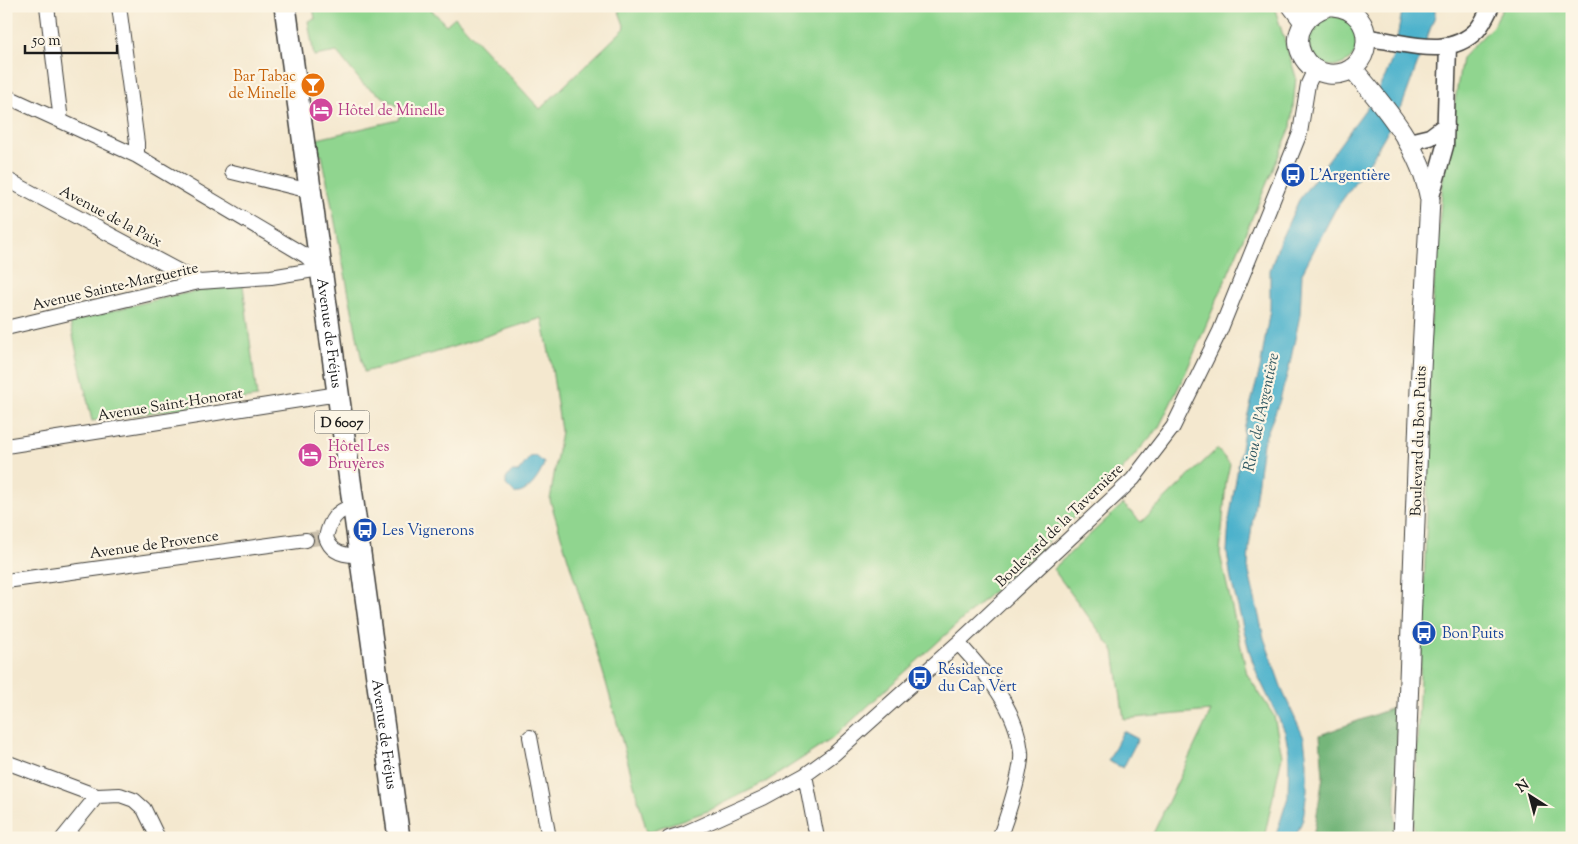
<svg xmlns="http://www.w3.org/2000/svg" width="1578" height="844" viewBox="0 0 1578 844" font-family="'Sorts Mill Goudy',serif">
<style>
.green{fill:#90d58f;stroke:#567856}
.forest{fill:#74b67a;stroke:#48694b}
.water{fill:#4db2cc;stroke:#346774}
.lines{fill:none;stroke-linecap:round;stroke-linejoin:round}
.minor-tunnel{stroke:#c9bfab;stroke-width:14;stroke-dasharray:14 7;stroke-linecap:butt}
.minor-casing{stroke:#3c3b37;stroke-width:16}
.tertiary-casing{stroke:#3c3b37;stroke-width:19}
.secondary-casing{stroke:#3c3b37;stroke-width:21}
.primary-casing{stroke:#3c3b37;stroke-width:24}
.minor{stroke:#fff;stroke-width:14}
.tertiary{stroke:#fff;stroke-width:16}
.secondary{stroke:#fff;stroke-width:19}
.primary{stroke:#fff;stroke-width:21}
.labels{text-anchor:middle;stroke-width:4.5;stroke-linejoin:round;paint-order:stroke}
.shield{fill:#fcf5e5;stroke:#5f5d58;stroke-width:1}
.shield-label{font-size:14px;font-weight:bold;fill:#1c1c1c}
.food-label{font-size:15px;fill:#c56008;stroke:#fcf5e5;text-anchor:end}
.hotel-label{font-size:15px;fill:#b23c85;stroke:#fcf5e5;text-anchor:start}
.transit-label{font-size:15px;fill:#164399;stroke:#fcf5e5;text-anchor:start}
.street-label{font-size:15px;fill:#1c1c1c;stroke:#fcf5e5}
.water-label{font-size:16px;font-style:italic;fill:#305862;stroke:#fcf5e5}
</style>
<rect width="100%" height="100%" fill="#fcf5e5"/>
<filter id="ink" filterUnits="userSpaceOnUse"><feTurbulence type="fractalNoise" baseFrequency=".02" numOctaves="2"/><feDisplacementMap in="SourceGraphic" scale="10" xChannelSelector="R" yChannelSelector="G"/><feConvolveMatrix kernelMatrix="1 2 1 2 8 2 1 2 1" color-interpolation-filters="sRGB"/></filter>
<filter id="wash" filterUnits="userSpaceOnUse"><feTurbulence type="fractalNoise" baseFrequency=".0096" numOctaves="4" result="noise"/><feDisplacementMap in="SourceGraphic" scale="20" xChannelSelector="R" yChannelSelector="G"/><feGaussianBlur stdDeviation="1.12" result="paint"/><feColorMatrix in="noise" values="0 0 0 0 0 0 0 0 0 0 0 0 0 0 0 0 0 1.4 0 .05"/><feComposite in="paint" operator="in"/></filter>
<g filter="url(#wash)">
<rect width="100%" height="100%" fill="#f4e8cf"/>
<!-- green -->
<path class="green" d="M313,6H408L414,11L419,6H428L446,25L455,17L540,109L625,28L617,6H1274L1296,77L1291,127L1186,372L1159,427L1108,486L832,739L764,783L708,811L647,832L605,679L550,500L561,431L551,362L542,318L434,353L364,372L322,155L317,156L313,140L398,120L402,109L363,84L337,52L314,56L308,21L315,19Z
M1504,6H1572V838H1413L1427,514L1429,343L1444,168L1462,58L1493,26Z
M1308 41a25 25 0 1 1 50 0a25 25 0 1 1-50 0Z
M243,285L257,397L92,421L70,322C128,307 184,290 243,285Z
M1217,449L1230,464L1226,482L1220,554L1247,674L1274,716L1282,756L1264,838H1151L1211,711L1124,719L1114,651L1053,569L1123,504L1141,522Z"/>
<!-- forest -->
<path class="forest" d="M1398,706L1395,838H1313L1323,777L1320,735Z"/>
<!-- water -->
<path class="water" d="M1403,6H1435V16L1402,106L1368,165L1335,210L1302,273L1300,315L1289,368L1279,403L1263,443L1249,548L1248,568L1264,638L1283,692L1304,738L1307,762V791L1303,819L1295,838H1275L1288,797L1289,752L1285,732L1258,676L1250,654L1231,580L1227,552L1229,521L1245,425L1260,369L1270,309V270L1280,241L1299,200L1367,107L1385,77L1394,54Z
M536,456L544,463C542,474 527,496 514,493L506,485V479L511,472H518L530,457Z
M1123,731L1138,739L1123,768L1108,761Z"/>
</g>
<g filter="url(#ink)">
<g class="lines">
<!-- minor-tunnel -->
<path class="minor-tunnel" d="M306,540L319,538"/>
<defs>
<path id="minor" d="M47,6L61,121
M119,6L137,143V156
M6,96L137,156L306,256L320,269
M232,172L310,191
M6,179L199,282
M6,328L199,282L271,277L320,269
M6,446L338,394
M353,506C336,511 330,520 326,537C331,554 346,556 361,555
M6,581L306,540
M958,643C986,673 1017,709 1021,752C1023,768 1006,821 999,838
M530,737L549,838
M6,762L97,796L120,795L134,800L144,809L158,838
M805,775L817,838
M63,838L97,796
M669,838L685,833L763,798L805,775L834,754L958,643L1133,479L1173,427L1220,331L1300,133L1308,84L1315,69"/>
<path id="tertiary" d="M1367,38C1404,41 1447,61 1477,30C1483,23 1487,14 1491,6
M1409,142L1430,137L1446,125
M1430,200L1445,146L1448,46"/>
<path id="secondary" d="M1292,6L1304,22
M1329,6C1308,12 1291,32 1302,55C1307,65 1317,73 1329,74C1374,78 1381,10 1333,6
M1352,68C1386,108 1421,148 1430,200L1420,389L1403,838"/>
<g id="primary">
<path id="s1" d="M285,6L399,838"/>
</g>
</defs>
<!-- minor casing -->
<use href="#minor" class="minor-casing"/>
<!-- tertiary casing -->
<use href="#tertiary" class="tertiary-casing"/>
<!-- secondary casing -->
<use href="#secondary" class="secondary-casing"/>
<!-- primary casing -->
<use href="#primary" class="primary-casing"/>
<!-- minor -->
<use href="#minor" class="minor"/>
<!-- tertiary -->
<use href="#tertiary" class="tertiary"/>
<!-- secondary -->
<use href="#secondary" class="secondary"/>
<!-- primary -->
<use href="#primary" class="primary"/>
</g>
</g>
<!-- icons -->
<defs>
<symbol id="bar-disc" viewBox="-11 -11 22 22"><circle r="9.5" fill="#e8710a" stroke="#fcf5e5"/><path d="M-6-5H6L.8 .8V4.5H3.5V6h-7V4.5H-.8V.8Z" fill="#fff"/></symbol>
<symbol id="hotel-disc" viewBox="-11 -11 22 22"><circle r="9.5" fill="#d1479c" stroke="#fcf5e5"/><path d="M-6-4.5h1.5V1H6V5H4.5V3h-9V5H-6ZM-4 0a1.8 1.8 0 1 1 3.6 0ZM.5 0V-2.5h3Q6-2.5 6 0Z" fill="#fff"/></symbol>
<symbol id="bus-disc" viewBox="-11 -11 22 22"><circle r="9.5" fill="#1a4fb4" stroke="#fcf5e5"/><path d="M-5-6H5V4H4V6H2V4H-2V6H-4V4H-5ZM-3.5-4V0h7V-4ZM-3.5 1.2v1.5H-2V1.2ZM2 1.2v1.5H3.5V1.2Z" fill="#fff"/></symbol>
</defs>
<g fill-rule="evenodd">
<use href="#bar-disc" x="299" y="71" width="28" height="28"/>
<use href="#hotel-disc" x="307" y="96" width="28" height="28"/>
<use href="#bus-disc" x="1279" y="161" width="28" height="28"/>
<use href="#hotel-disc" x="296" y="441" width="28" height="28"/>
<use href="#bus-disc" x="351" y="516" width="28" height="28"/>
<use href="#bus-disc" x="1410" y="619" width="28" height="28"/>
<use href="#bus-disc" x="906" y="664" width="28" height="28"/>
</g>
<g class="labels">
<!-- shield labels -->
<rect class="shield" x="314.5" y="410.5" width="55" height="23" rx="4"/>
<g class="shield-label">
<text x="342" y="427">D 6007</text>
</g>
<!-- food labels -->
<g class="food-label">
<text x="296" y="81">Bar Tabac<tspan x="296" dy="17">de Minelle</tspan></text>
</g>
<!-- hotel labels -->
<g class="hotel-label">
<text x="338" y="115">Hôtel de Minelle</text>
<text x="328" y="451">Hôtel Les<tspan x="328" dy="17">Bruyères</tspan></text>
</g>
<!-- transit labels -->
<g class="transit-label">
<text x="1310" y="180">L'Argentière</text>
<text x="382" y="535">Les Vignerons</text>
<text x="1442" y="638">Bon Puits</text>
<text x="938" y="674">Résidence<tspan x="938" dy="17">du Cap Vert</tspan></text>
</g>
<!-- street labels -->
<g class="street-label">
<text transform="translate(111 216) rotate(28)" y="5">Avenue de la Paix</text>
<text transform="translate(115 286) rotate(-13)" y="5">Avenue Sainte-Marguerite</text>
<text dy="5" stroke="none"><textPath href="#s1" startOffset="330">Avenue de Fréjus</textPath></text>
<text transform="translate(170 404) rotate(-9)" y="5">Avenue Saint-Honorat</text>
<text transform="translate(1418 441) rotate(-88)" y="5">Boulevard du Bon Puits</text>
<text transform="translate(1059 525) rotate(-44)" y="5">Boulevard de la Tavernière</text>
<text transform="translate(154 544) rotate(-8)" y="5">Avenue de Provence</text>
<text dy="5" stroke="none"><textPath href="#s1" startOffset="735">Avenue de Fréjus</textPath></text>
</g>
<!-- water labels -->
<g class="water-label">
<text transform="translate(1260 412) rotate(-78)" y="6">Riou de l'Argentière</text>
</g>
</g>
<!-- margin -->
<rect width="1578" height="844" fill="none" stroke="#fcf5e5" stroke-width="25"/>
<!-- north arrow -->
<g transform="translate(1530 796) rotate(324)" stroke="#fcf5e5" stroke-width="4" paint-order="stroke">
<path d="M0-4L9 19L0 12L-9 19Z" fill="#1c1c1c"/>
<text y="-8" font-size="14" font-weight="bold" text-anchor="middle" fill="#1c1c1c">N</text>
</g>
<!-- scale -->
<path d="M25 45v8h92v-8" fill="none" stroke="#1c1c1c" stroke-width="2.5"/>
<text x="32" y="45" font-size="15" fill="#1c1c1c" stroke="#fcf5e5" stroke-width="4" paint-order="stroke">50 m</text>
</svg>
